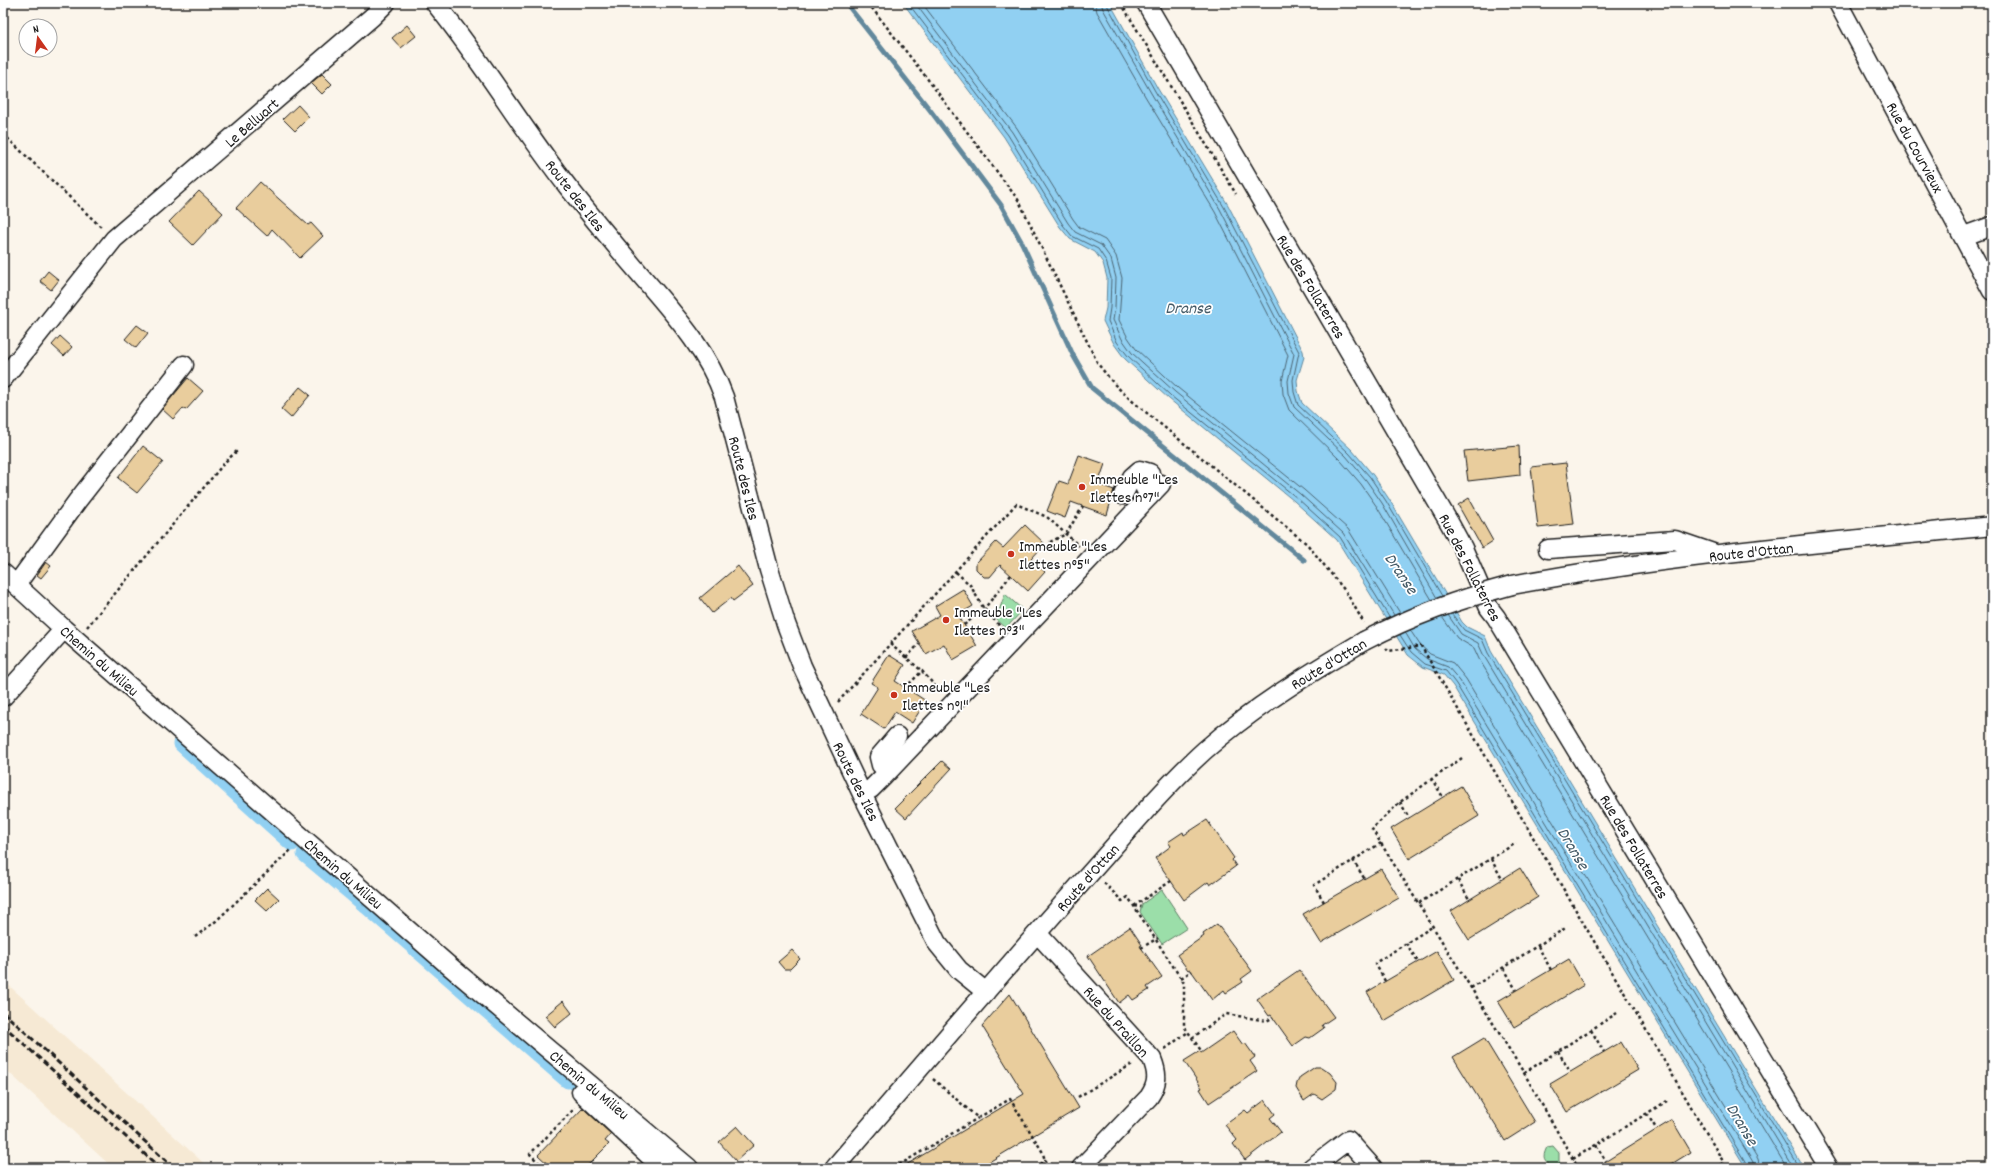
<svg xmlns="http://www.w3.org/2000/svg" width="1995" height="1171" viewBox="0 0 1995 1171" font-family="Dekko,sans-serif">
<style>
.built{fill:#f6e9d4}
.green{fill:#9bdea9;stroke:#5c7d62}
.water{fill:#91d0f2;stroke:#62889c}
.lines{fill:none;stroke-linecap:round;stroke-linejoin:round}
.shore{stroke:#4b6472;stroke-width:1}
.stream{stroke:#62889c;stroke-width:5}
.canal{stroke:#91d0f2;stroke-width:17}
.building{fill:#e9cd9d;stroke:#1c1c1c}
.minor-casing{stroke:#1c1c1c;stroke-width:21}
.path{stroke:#1c1c1c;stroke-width:2.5;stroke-dasharray:3 3;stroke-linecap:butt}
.minor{stroke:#fff;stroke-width:18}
.rail{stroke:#1c1c1c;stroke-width:3;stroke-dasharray:6 3;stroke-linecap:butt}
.minor-bridge-casing{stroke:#1c1c1c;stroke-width:21;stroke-linecap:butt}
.minor-bridge{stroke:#fff;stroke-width:18}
.poi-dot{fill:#c8321e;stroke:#fff;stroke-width:1.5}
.labels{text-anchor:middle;stroke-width:3.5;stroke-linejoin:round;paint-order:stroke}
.street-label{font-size:16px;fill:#1c1c1c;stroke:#fff}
.poi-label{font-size:16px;fill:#1c1c1c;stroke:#fff;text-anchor:start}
.water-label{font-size:17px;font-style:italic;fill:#455b67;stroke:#fff}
</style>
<rect width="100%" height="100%" fill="#fbf5eb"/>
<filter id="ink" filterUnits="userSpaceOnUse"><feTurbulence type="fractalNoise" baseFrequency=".025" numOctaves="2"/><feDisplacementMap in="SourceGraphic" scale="8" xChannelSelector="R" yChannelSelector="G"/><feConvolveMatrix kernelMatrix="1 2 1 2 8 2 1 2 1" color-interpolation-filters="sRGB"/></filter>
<g filter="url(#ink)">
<!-- built -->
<path class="built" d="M3,980L209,1168H113L3,1067Z"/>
<!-- green -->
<path class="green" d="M1005,594L1023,610L1006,628L996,619Z
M1162,890L1187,928L1162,944L1140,912L1142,904Z
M1553,1146L1559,1153V1161L1562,1168H1551C1545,1158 1541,1160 1547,1147Z"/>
<!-- water -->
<path class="water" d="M903,3H1110L1158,89L1228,205L1303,351L1304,357L1297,380L1298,391L1302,403L1352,450L1373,475L1389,499L1462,622L1467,627L1485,636L1491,651L1804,1168H1746L1453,686L1444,675L1423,667L1408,655L1337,540L1294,501L1169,399L1125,359L1114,344L1103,321L1106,308L1107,278L1103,263L1095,252L1070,239L1060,227L1004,137Z"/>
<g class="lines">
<!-- shore -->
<path class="shore" d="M908,3L1008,135L1063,225L1072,236L1098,249L1106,261L1111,278L1110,308L1108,321L1117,342L1128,356L1171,396L1297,498L1340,537L1389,617
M915,3L1012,132L1068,223L1075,232L1101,245L1111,259L1116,278L1115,308L1113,320L1122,339L1132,353L1175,392L1300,494L1343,533L1394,615
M922,3L1017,128L1073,219L1079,227L1105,240L1116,256L1122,278L1119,320L1127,336L1136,349L1178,388L1304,490L1348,529L1400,613
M1095,3L1097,12L1145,96L1215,212L1288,355L1282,381L1283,394L1289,410L1341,461L1361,484L1377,507L1432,600
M1101,3L1103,9L1151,93L1220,209L1294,354L1288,381L1289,393L1294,407L1346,456L1366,480L1382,503L1437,598
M1106,3L1155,91L1224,207L1299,352L1293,380L1294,392L1298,405L1349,453L1370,477L1386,501L1442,596
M1452,614L1464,630L1482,639L1488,653L1800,1168
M1448,615L1461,634L1478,643L1484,656L1794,1168
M1442,617L1457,638L1474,648L1479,659L1787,1168
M1410,630L1420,645L1430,654L1453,663L1466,679L1758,1159L1760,1168
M1405,632L1415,649L1427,659L1448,667L1460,681L1753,1162L1754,1168
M1400,635L1411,652L1425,664L1446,671L1456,684L1749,1168"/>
<!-- stream -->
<path class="stream" d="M846,3L930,110L1001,205L1022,243L1073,355L1092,388L1304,560"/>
<!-- canal -->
<path class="canal" d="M182,744L292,843
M305,854L352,893L568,1080"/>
</g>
<!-- building -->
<path class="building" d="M407,25L416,36L401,48L392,38Z
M322,74L332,84L322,94L311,83Z
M298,105L309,117L295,131L283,119Z
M260,182L308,225L311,223L323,236L300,258L272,229L267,236L236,208Z
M199,191L223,213L193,245L169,222Z
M48,271L59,280L51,290L40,281Z
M137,325L148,333L136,348L125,339Z
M60,336L72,347L64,356L52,345Z
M188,378L203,391L186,410L183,408L173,419L162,409Z
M300,387L310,395L291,418L281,409Z
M143,446L163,462L137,493L118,478Z
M1519,446L1520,475L1468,481L1464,451Z
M1079,455L1105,464L1098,484L1114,490L1107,515L1071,502L1065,518L1047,511L1059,481L1068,484Z
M1566,463L1574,524L1538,528L1531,467Z
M1469,498L1493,541L1482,548L1458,505Z
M1025,525L1045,544L1031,559L1045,572L1028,591L1000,565L990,577H984L976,569V563L996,542L1003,548Z
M46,562L51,566L41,578L37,575Z
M738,566L753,586L733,601L731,598L712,613L700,598Z
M963,589L973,606L958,615L977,646L953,660L944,644L926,654L912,631L940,615L935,606Z
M889,655L905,665L895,681L926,701L912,723L895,712L884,729L861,714L878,687L871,683Z
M942,761L951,769L906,818L895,808Z
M1461,786L1479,816L1409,859L1391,829Z
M1207,820L1234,858L1232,860L1236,866L1210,885L1208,882L1184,900L1155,858L1171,846L1168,842L1183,832L1184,835Z
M1520,868L1538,897L1469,940L1451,911Z
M1381,869L1399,898L1321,943L1303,914Z
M267,888L279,899L267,911L255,900Z
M1217,924L1252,971L1241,979L1243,982L1226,993L1224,990L1212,1000L1190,969L1188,970L1177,955L1204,936L1203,934Z
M1130,927L1142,945L1140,946L1162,977L1147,987L1149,990L1133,1000L1129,995L1119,1003L1088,956Z
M792,950L800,959L790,969H784L778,962Z
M1437,951L1454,980L1384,1021L1367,992Z
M1569,959L1584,985L1514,1027L1498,1001Z
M1299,970L1334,1017L1322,1025L1324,1028L1310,1038L1306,1037L1293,1046L1271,1015L1269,1016L1257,999Z
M1010,994L1079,1108L979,1168H901L1024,1094L982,1026Z
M563,1001L572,1013L555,1027L545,1016Z
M1233,1031L1243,1045L1245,1043L1255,1057L1250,1061L1257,1071L1209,1103L1200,1089L1202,1088L1184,1061L1200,1051L1201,1053Z
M1484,1038L1535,1122L1505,1141L1453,1057Z
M1621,1042L1638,1070L1567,1112L1550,1084Z
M1315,1067H1321L1330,1073L1337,1082L1336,1089L1322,1099L1314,1094L1304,1101L1296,1088L1297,1083L1300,1077Z
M1265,1100L1275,1114L1270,1118L1281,1132L1245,1160L1233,1144L1237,1140L1225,1125L1245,1110L1248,1113Z
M583,1108L611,1134L605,1141L609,1144L585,1168H552L538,1155Z
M1672,1120L1691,1152L1665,1168H1595Z
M737,1126L754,1145L736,1161L719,1142Z"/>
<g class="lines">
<defs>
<path id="minor" d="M435,3C483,62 521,127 568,187C591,216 615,245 639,273C672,312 707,349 724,397L769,569L786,624L802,666L862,794L937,943L959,970L986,992
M1146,3L1450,524L1463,548L1489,608L1496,617L1829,1168
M1838,3L1992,291
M1964,236L1992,226
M3,379L114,239L372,17L386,3
M1123,495L1132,477L1140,470L1150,473
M1548,549L1675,540L1713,553
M3,573L64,629L447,964L689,1168
M16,585L78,500L184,365
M1512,585C1670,555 1832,542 1992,526
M3,697L64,629
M887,772L881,765L879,757L897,736
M862,794L871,789L884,776L1161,484L1142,482L1149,497
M1037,933L1152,1059C1158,1074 1158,1084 1149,1097L1081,1168
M581,1092L659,1165
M834,1168C917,1072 999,975 1084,880C1122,838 1163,788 1205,750C1254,707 1308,674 1364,641
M1311,1168L1348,1140L1373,1168"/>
</defs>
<!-- minor casing -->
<use href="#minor" class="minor-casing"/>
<!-- path -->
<path class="path" d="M868,3L926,77L1019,201L1098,364L1114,384L1131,400L1307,544L1346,592L1364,623
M1121,3L1236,194
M3,134L101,227
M1050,542L1066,534L1083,506
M956,572L970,585L984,609L1002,628
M964,625L984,609L1011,575
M87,627L226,461L237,451
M890,644L922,671
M1386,648L1388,651L1421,646L1724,1163
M906,658L919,644
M905,688L922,671L941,693
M838,702L1016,504L1047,517L1079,546
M1462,758L1400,802L1372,829L1524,1073L1578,1168
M1431,778L1443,797
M1400,802L1409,818
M1491,859L1502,879
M1353,860L1364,878
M1458,880L1469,899
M1104,883L1122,901L1128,897L1184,983V1026L1202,1052
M1324,902L1314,885L1381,843
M1419,903L1516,843
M1134,906L1171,881
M1134,906L1141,907
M195,937L216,921L291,850
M1406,943L1418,962
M1538,946L1551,970
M1141,948L1158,938
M1504,968L1516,990
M1181,978L1192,971
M1385,981L1375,963L1432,927
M1471,988L1567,927
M1591,1030L1604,1052
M1192,1038L1226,1014L1267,1021L1273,1017
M1165,1049L1188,1032
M1558,1051L1570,1072
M1524,1073L1617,1013
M933,1079L978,1118L1010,1099L1042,1151L1045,1160
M1078,1097L1134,1063
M1647,1114L1657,1130
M1596,1145L1606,1161
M1573,1159L1667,1101
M544,1168L530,1154L575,1108
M894,1168L978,1118
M1035,1168L1045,1160L1054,1168
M1716,1168L1724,1163L1727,1168"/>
<!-- minor -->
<use href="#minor" class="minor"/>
<!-- rail -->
<path class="rail" d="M3,1012L174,1168
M3,1025L160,1168"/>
<defs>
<path id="minor-bridge" d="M1364,641C1414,615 1457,600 1512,585"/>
</defs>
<!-- minor-bridge casing -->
<use href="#minor-bridge" class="minor-bridge-casing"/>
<!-- minor-bridge -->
<use href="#minor-bridge" class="minor-bridge"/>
</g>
</g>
<!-- markers -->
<g class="poi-dot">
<circle cx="1082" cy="487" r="4"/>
<circle cx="1011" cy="554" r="4"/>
<circle cx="946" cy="620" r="4"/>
<circle cx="894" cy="695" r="4"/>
</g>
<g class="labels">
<!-- street labels -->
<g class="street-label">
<text transform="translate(251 122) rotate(-41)" y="6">Le Belluart</text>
<text transform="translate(1916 147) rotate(61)" y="6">Rue du Courvieux</text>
<text transform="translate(576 195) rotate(52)" y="6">Route des Iles</text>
<text transform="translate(1312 286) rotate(59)" y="6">Rue des Follaterres</text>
<text transform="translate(745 478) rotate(76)" y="6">Route des Iles</text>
<text transform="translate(1751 551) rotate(-6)" y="6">Route d'Ottan</text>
<text transform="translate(1471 567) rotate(63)" y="6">Rue des Follaterres</text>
<text transform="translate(100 660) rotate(41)" y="6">Chemin du Milieu</text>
<text transform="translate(1328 663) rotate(-31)" y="6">Route d'Ottan</text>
<text transform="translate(857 781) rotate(64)" y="6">Route des Iles</text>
<text transform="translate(1635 846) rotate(59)" y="6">Rue des Follaterres</text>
<text transform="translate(344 873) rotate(41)" y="6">Chemin du Milieu</text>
<text transform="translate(1087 877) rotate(-48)" y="6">Route d'Ottan</text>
<text transform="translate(1117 1021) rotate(48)" y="6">Rue du Praillon</text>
<text transform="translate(590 1084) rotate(40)" y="6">Chemin du Milieu</text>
</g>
<!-- poi labels -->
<g class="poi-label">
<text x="1090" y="484">Immeuble "Les<tspan x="1090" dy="18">Ilettes n°7"</tspan></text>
<text x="1019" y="551">Immeuble "Les<tspan x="1019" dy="18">Ilettes n°5"</tspan></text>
<text x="954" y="617">Immeuble "Les<tspan x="954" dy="18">Ilettes n°3"</tspan></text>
<text x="902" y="692">Immeuble "Les<tspan x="902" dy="18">Ilettes n°1"</tspan></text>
</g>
<!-- water labels -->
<g class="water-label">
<text x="1188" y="313">Dranse</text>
<text transform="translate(1402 573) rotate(56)" y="6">Dranse</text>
<text transform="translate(1574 848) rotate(59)" y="6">Dranse</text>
<text transform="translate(1743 1124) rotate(59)" y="6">Dranse</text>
</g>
</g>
<!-- margin -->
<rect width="1995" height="1171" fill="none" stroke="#fff" stroke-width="16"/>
<rect x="8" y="8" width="1979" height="1155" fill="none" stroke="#1c1c1c" stroke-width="1.5" filter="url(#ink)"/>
<!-- north arrow -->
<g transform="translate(38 38) rotate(346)"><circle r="19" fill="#ffffff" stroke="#a4a4a4"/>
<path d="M0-3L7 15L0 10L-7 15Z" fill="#c8321e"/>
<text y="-6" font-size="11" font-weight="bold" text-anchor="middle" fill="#1c1c1c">N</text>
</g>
</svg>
